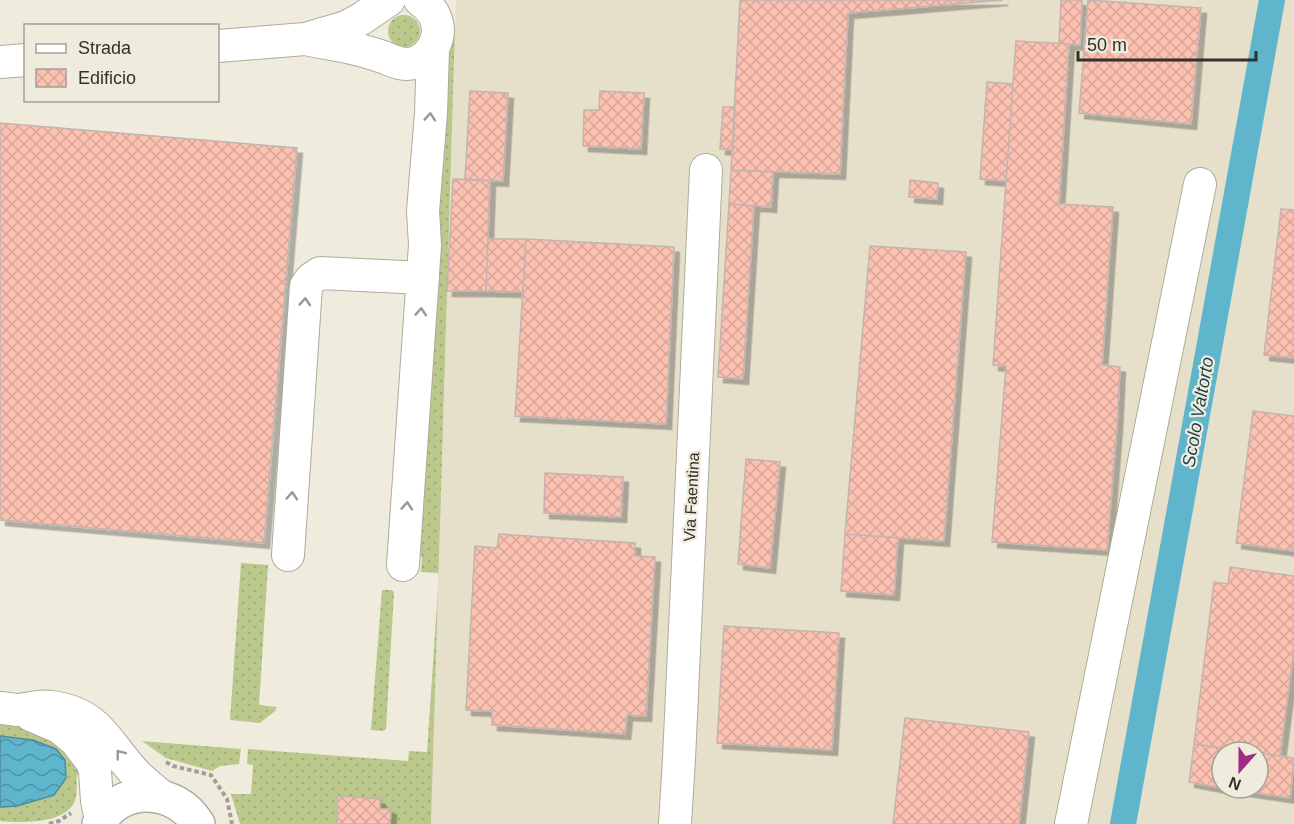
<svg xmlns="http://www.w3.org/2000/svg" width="1294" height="824" viewBox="0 0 1294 824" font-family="Helvetica,sans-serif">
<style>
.built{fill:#e6e0cb;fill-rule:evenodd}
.grass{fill:url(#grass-dots)}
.water{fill:url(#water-waves);stroke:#518d9c;stroke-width:1.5}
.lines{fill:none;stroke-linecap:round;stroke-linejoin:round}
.canal{stroke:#5eb5cc;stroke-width:26}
.building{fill:url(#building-cross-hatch);stroke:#c4b4af;stroke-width:1.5;filter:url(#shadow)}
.minor-casing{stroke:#afab9d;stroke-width:34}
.major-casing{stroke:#afab9d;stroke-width:36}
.path{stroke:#a2a095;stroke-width:4;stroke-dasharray:4.5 3;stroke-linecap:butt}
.minor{stroke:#fff;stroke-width:32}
.major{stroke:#fff;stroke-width:33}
.oneway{stroke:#989895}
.labels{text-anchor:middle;stroke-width:4.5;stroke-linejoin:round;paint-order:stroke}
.street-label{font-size:16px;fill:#32312b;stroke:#efecdd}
.water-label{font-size:18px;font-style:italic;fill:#173f49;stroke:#efecdd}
</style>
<defs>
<pattern id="grass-dots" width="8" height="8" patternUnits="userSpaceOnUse" patternTransform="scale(1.5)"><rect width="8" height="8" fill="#bbc88b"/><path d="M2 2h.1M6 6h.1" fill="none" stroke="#a1ac78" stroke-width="1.8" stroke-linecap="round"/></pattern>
<pattern id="water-waves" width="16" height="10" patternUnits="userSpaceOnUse" patternTransform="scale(1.5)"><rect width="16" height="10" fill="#5eb5cc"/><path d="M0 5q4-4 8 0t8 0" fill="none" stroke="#4e94a6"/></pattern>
<pattern id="building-cross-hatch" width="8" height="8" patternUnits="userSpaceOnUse" patternTransform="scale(1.5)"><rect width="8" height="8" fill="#fcc1b0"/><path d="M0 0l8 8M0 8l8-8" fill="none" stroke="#d8a698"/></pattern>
<filter id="shadow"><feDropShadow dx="5.5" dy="5.5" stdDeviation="0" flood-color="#0004"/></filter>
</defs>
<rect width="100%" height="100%" fill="#efecdd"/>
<!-- built -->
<path class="built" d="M456,0H1294V824H431ZM1222,752H1258V788H1222Z"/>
<!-- grass -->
<path class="grass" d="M388 31a16 16 0 1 1 32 0a16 16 0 1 1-32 0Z
M455,28L431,824H240L231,794H251L253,765L247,764L248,749L408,761L409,751L427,752L439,573L421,572L422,559L416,540L442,66L451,43Z
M241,563L268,565L259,705L277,707L275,711L260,723L230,720Z
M382,590H392L394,592L386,729L383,731L371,730Z
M0,725L32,727L54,737L84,771L77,775C76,784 78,795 74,803C63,824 21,823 0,821Z
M142,741L241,749L239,764L220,766L212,771L166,758Z"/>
<!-- water -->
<path class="water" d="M0,736L33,740L56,749L65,760L66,778L54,795L17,806L0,807Z"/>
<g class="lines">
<!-- canal -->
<path class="canal" d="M1123,824L1272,0"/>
</g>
<!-- building -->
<path class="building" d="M740,0H1003L848,13L840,174L731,170Z
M1061,0H1082L1080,45L1059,43Z
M1088,0L1201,8L1191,124L1079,113Z
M1016,41L1069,44L1059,204L1113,207L1102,365L1120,367L1117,425L1107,550L992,542L1006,366L993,365Z
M987,82L1013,84L1006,181L980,179Z
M470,91L508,93L503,181L465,179Z
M600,91L644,93L641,149L583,146L584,110H599Z
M723,107H735L733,150L720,149Z
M0,123L297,148L264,543L0,520Z
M731,170L773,172L771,207L729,204Z
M453,179L490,181L486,291H447Z
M910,180L938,183L937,199L909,197Z
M729,204L754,206L743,379L718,377Z
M1281,209L1294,210V358L1264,355Z
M488,239H526L523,292L486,291Z
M526,239L674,247L666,424L515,416Z
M870,246L966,252L944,541L845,534Z
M1253,411L1294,416V551L1236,543Z
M746,459L780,462L770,568L738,564Z
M545,473L623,477L621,517L544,513Z
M499,534L635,543V556L655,557L646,716L627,715L625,734L492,725V711L466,710L475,546L497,548Z
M845,534L898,538L894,595L841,591Z
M1230,567L1294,576V648L1280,756L1194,744L1214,582L1228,584Z
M724,626L839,633L832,750L717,743Z
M905,718L1029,732L1019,824H893Z
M1194,744L1254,752H1222V788L1189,782Z
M1258,753L1294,758L1290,798L1225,788H1258Z
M338,796L380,799V809H391L390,824H337Z"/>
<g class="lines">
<defs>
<path id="minor" d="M305,39C319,42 333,44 347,47C358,49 371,53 383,57C394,61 402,66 414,63C433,57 443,35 435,17C432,9 426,5 420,0
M218,46L305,39L346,27L361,19L389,0
M0,62L26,60
M288,555L306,286L311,279L320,273L423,278
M403,565L425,245L423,211L431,113L433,49
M0,708C6,708 13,710 19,710C30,709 40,705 51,707C100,713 107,744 136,774C144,782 153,789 161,796
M31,715L59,727L76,741L92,762L95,771L97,801L101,820
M675,824L679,759L706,170
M1071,824L1200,184"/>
<path id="major" d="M99,824C119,784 176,787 198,824"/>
</defs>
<!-- minor casing -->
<use href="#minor" class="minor-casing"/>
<!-- major casing -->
<use href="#major" class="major-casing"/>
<!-- path -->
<path class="path" d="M166,762L173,766L211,775L227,799L232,824
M49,824L59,821L71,813"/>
<!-- minor -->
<use href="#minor" class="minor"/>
<!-- major -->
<use href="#major" class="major"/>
</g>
<!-- one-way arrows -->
<defs><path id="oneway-chevron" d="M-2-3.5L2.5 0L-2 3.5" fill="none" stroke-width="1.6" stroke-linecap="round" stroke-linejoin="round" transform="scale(1.5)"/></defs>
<g class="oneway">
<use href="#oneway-chevron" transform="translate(430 117) rotate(-86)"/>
<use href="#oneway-chevron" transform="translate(305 302) rotate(-86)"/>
<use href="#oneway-chevron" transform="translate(421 312) rotate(-86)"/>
<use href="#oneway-chevron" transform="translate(292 496) rotate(-86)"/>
<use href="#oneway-chevron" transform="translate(407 506) rotate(-86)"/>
<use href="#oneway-chevron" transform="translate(120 754) rotate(-128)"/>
</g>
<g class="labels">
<!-- street labels -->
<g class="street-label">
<text transform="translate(691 497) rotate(-87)" y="6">Via Faentina</text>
</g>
<!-- water labels -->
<g class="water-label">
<text transform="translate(1198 412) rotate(-80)" y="6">Scolo Valtorto</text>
</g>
</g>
<!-- legend -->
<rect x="24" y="24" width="195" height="78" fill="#efecdd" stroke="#a3a196" stroke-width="1.5"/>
<rect x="36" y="44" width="30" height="9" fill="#ffffff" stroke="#a3a196" stroke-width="1.5"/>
<text x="78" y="54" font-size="18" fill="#32312b">Strada</text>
<rect x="36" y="69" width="30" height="18" fill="url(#building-cross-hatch)" stroke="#a3a196" stroke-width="1.5"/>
<text x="78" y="84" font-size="18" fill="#32312b">Edificio</text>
<!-- north arrow -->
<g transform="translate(1240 770) rotate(201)"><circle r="28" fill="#efecdd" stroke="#a3a196" stroke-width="1.5"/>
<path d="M0-4.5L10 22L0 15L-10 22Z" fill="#9f2b85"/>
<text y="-9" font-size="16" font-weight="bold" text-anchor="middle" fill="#32312b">N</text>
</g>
<!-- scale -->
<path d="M1078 51v9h178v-9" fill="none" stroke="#32312b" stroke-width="3"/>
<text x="1087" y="51" font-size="18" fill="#32312b" stroke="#efecdd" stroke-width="4.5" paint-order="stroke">50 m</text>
</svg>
